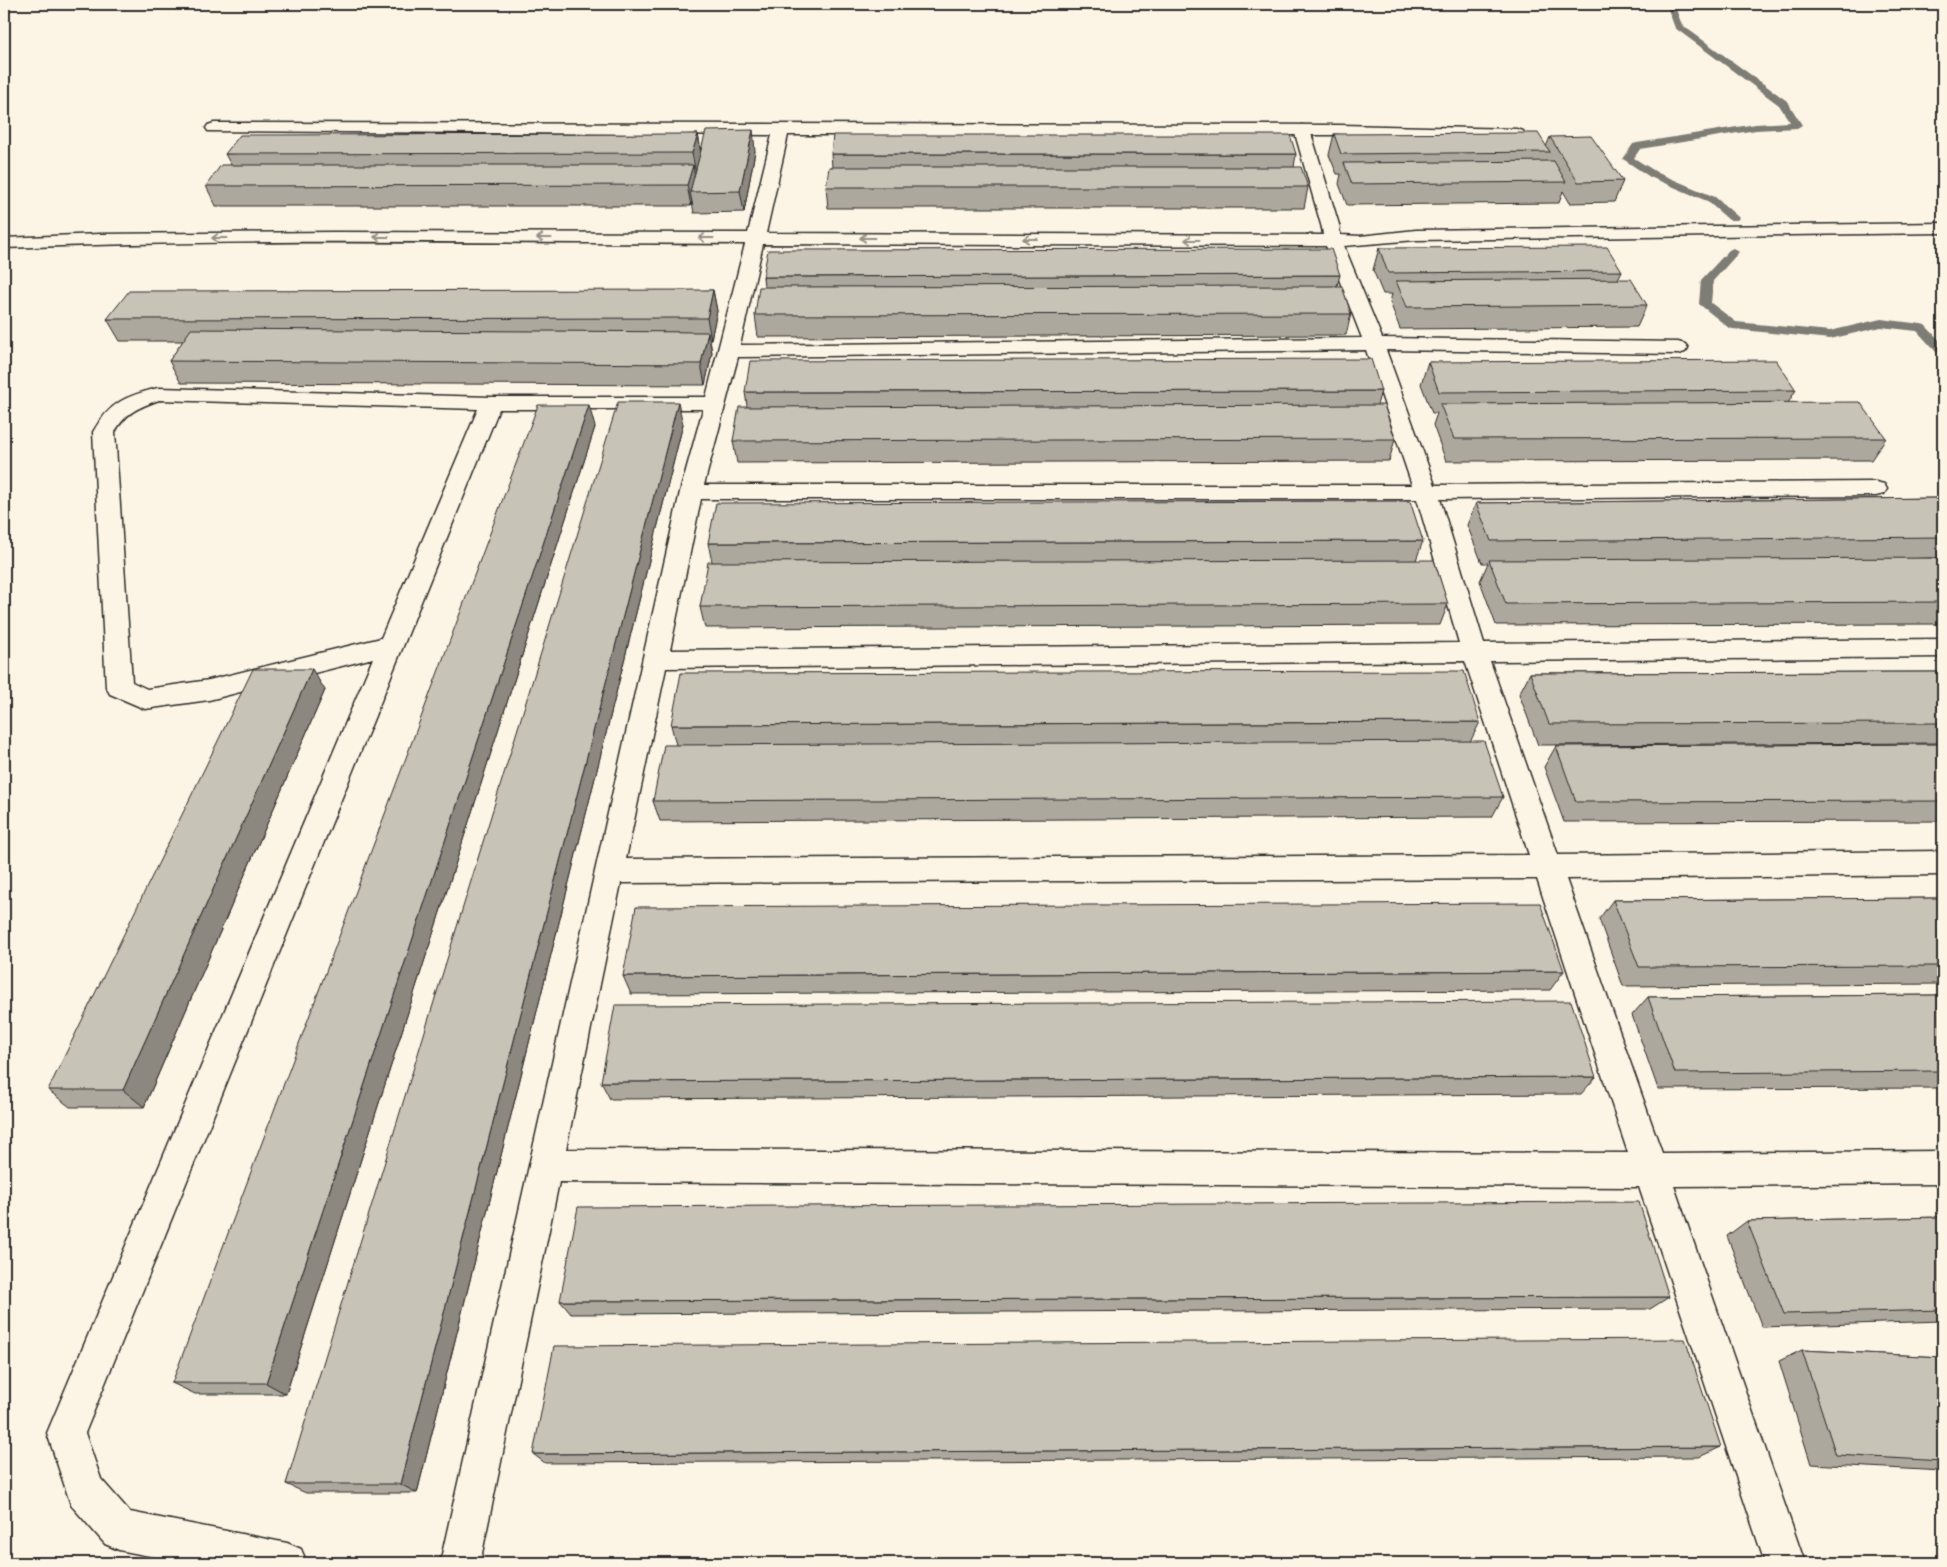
<svg xmlns="http://www.w3.org/2000/svg" width="1947" height="1567" viewBox="0 0 1947 1567" font-family="Itim,sans-serif">
<style>
.lines{fill:none;stroke-linecap:round;stroke-linejoin:round}
.stream{fill:#7d7b74;fill-rule:evenodd}
.service-casing{stroke:#2b2b2b;stroke-width:3}
.minor-casing{stroke:#2b2b2b;stroke-width:3}
.service{fill:#fcf5e5;fill-rule:evenodd}
.minor{fill:#fcf5e5;fill-rule:evenodd}
.wall{fill:#aca89d;stroke:#2b2b2b}
.shaded-wall{fill:#8c8880;stroke:#2b2b2b}
.building{fill:#c8c3b7;stroke:#2b2b2b}
.oneway{stroke:#949088}
</style>
<rect width="100%" height="100%" fill="#fcf5e5"/>
<filter id="ink" filterUnits="userSpaceOnUse"><feTurbulence type="fractalNoise" baseFrequency=".02" numOctaves="2"/><feDisplacementMap in="SourceGraphic" scale="10" xChannelSelector="R" yChannelSelector="G"/><feConvolveMatrix kernelMatrix="1 2 1 2 8 2 1 2 1" color-interpolation-filters="sRGB"/></filter>
<g filter="url(#ink)">
<g class="lines">
<!-- stream -->
<path class="stream" d="M1666,4H1674L1682,25L1787,101L1802,125L1797,128L1756,130L1640,149L1634,158L1658,173L1715,197L1737,216L1739,218L1737,220H1729L1707,201L1650,177L1623,159L1633,144L1637,143L1756,124L1790,122L1779,105L1675,28Z
M1733,248L1739,252L1713,281L1711,303L1736,322L1830,331L1881,319L1921,324L1925,325L1943,344V355L1938,354L1917,331L1881,327L1830,339L1733,329L1729,328L1699,304L1701,280L1729,250Z"/>
<defs>
<path id="service" d="M1302,125L1308,127L1310,130L1340,228L1337,232L1331,233L1325,232L1322,228L1294,130L1296,127Z"/>
<path id="minor" d="M214,123L1341,125L1517,129L1523,131L1525,134L1523,137L1517,139L1341,135H788L766,233L1323,235L1322,228L1325,224L1331,223L1337,224L1341,235L1360,236L1416,230L1943,223V233L1416,240L1344,246L1382,338L1678,342L1685,344L1688,348L1685,352L1678,354L1386,350L1435,485L1876,482L1884,484L1887,489L1884,494L1876,496L1440,499L1484,643L1943,639V657L1490,661L1558,855L1943,851V875L1566,879L1662,1153L1943,1151V1184L1674,1186L1805,1563H1765L1639,1187L559,1182L480,1563H440L680,492L703,409H499L85,1433L101,1479L130,1512L287,1543L301,1549L307,1563H185L119,1550L105,1544L71,1505L47,1433L373,658L209,700L145,709L110,694L106,687L93,432C110,402 126,396 158,388L491,397H706L745,244C498,243 251,238 4,248V238L100,234L333,232L748,233L772,135L208,131L206,128L208,125ZM763,244L1326,246L1362,338L740,345ZM1366,350L1412,485H704L738,357ZM159,400L478,409L381,638L209,680L147,689L132,682L115,432C125,413 139,407 159,400ZM701,499H1417L1459,643L670,650ZM1465,661L1529,855L626,859L666,668ZM1537,879L1628,1153L566,1149L621,883Z"/>
</defs>
<!-- service casing -->
<use href="#service" class="service-casing"/>
<!-- minor casing -->
<use href="#minor" class="minor-casing"/>
<!-- service -->
<use href="#service" class="service"/>
<!-- minor -->
<use href="#minor" class="minor"/>
</g>
<!-- wall -->
<path class="wall" d="M1314,4H1377L1315,6Z
M698,134L701,151H755L744,212L694,213L692,202L691,206H216L206,186L231,165L225,154Z
M1334,134L1546,147L1550,137L1623,181L1614,202L1570,203L1563,191L1559,203L1347,205L1339,184L1341,174H1337L1329,155Z
M831,154H1296L1294,167L1308,187L1304,208H828L826,187L832,167Z
M1379,248L1622,271L1618,279L1647,305L1637,327L1400,329L1390,302L1392,294H1383L1373,270Z
M1340,275L1337,286L1351,314L1346,335L758,337L755,315L764,287L763,277Z
M713,290L717,311L711,339H710L712,353L705,385L181,383L169,361L183,341H120L107,319Z
M1428,362L1796,390L1788,403L1886,438L1871,460L1446,461L1433,425L1437,413H1432L1421,384Z
M1381,391L1377,405L1395,439L1389,461L737,463L733,441L747,406L745,392Z
M683,424L417,1493H306L286,1484Z
M595,427L286,1394H195L172,1383Z
M1943,498V558L1889,559L1943,558V624L1496,625L1480,581L1488,563H1482L1467,525L1476,503Z
M1423,541L1416,560L1448,604L1440,625L705,628L700,607L712,562L708,543Z
M1943,672V743L1538,745L1519,694L1530,673Z
M325,690L144,1107H70L48,1090Z
M1480,722L1470,742L1503,797L1492,817L660,821L653,801L676,745L671,725Z
M1943,744V821L1564,822L1544,767L1556,746Z
M1943,898V984L1623,986L1599,919L1613,900Z
M1564,971L1550,990L631,994L623,976Z
M1943,995V1088L1658,1089L1632,1015L1648,997Z
M1596,1077L1581,1094L610,1099L601,1082Z
M1943,1217V1321L1762,1327L1727,1236L1747,1221Z
M1669,1297L1650,1309L571,1314L560,1301Z
M1802,1350L1943,1357V1471L1811,1464L1779,1361Z
M1721,1447L1699,1457L545,1463L533,1454Z"/>
<!-- shaded-wall -->
<path class="shaded-wall" d="M753,130L755,151L744,212L740,191Z
M698,134L701,155L696,174L692,153Z
M693,165L696,185L690,192L692,202L691,206L687,185Z
M713,290L717,311L711,339L707,318Z
M708,332L712,353L705,385L701,364Z
M678,402L683,424L417,1493L400,1484Z
M589,405L595,427L286,1394L266,1383Z
M312,669L325,690L144,1107L123,1090Z"/>
<!-- building -->
<path class="building" d="M753,130L740,191L690,192L706,131Z
M1538,133L1550,152L1341,154L1334,134Z
M698,134L692,153L225,154L240,135Z
M833,135H1290L1296,154H831Z
M1591,136L1623,181L1578,182L1550,137Z
M1554,161L1566,182L1352,184L1344,163Z
M221,165H693L687,185L206,186Z
M829,167H1301L1308,187H826Z
M1607,247L1622,271L1388,273L1379,248Z
M1331,249L1340,275L763,277L768,250Z
M1631,279L1647,305L1407,307L1396,281Z
M1342,286L1351,314L755,315L759,287Z
M713,290L707,318L107,319L129,291Z
M191,329L708,332L701,364L169,361Z
M1371,359L1381,391L745,392L750,361Z
M1776,360L1796,390L1439,392L1428,362Z
M618,402H678L400,1484H286Z
M1860,402L1886,438L1454,439L1440,404Z
M538,405H589L266,1383H172Z
M1384,405L1395,439L733,441L739,407Z
M1943,498V537L1491,541L1476,503Z
M1410,501L1423,541L708,543L716,503Z
M1943,558V602L1506,604L1489,560Z
M1434,560L1448,604L700,607L708,562Z
M253,669H312L123,1090H48Z
M1464,671L1480,722L671,725L681,673Z
M1943,672V723L1549,724L1530,673Z
M1484,741L1503,797L653,801L664,745Z
M1943,744V801L1576,802L1556,746Z
M1943,898V966L1639,967L1613,900Z
M1540,903L1564,971L623,976L636,907Z
M1943,995V1071L1675,1073L1648,997Z
M1571,1001L1596,1077L601,1082L615,1005Z
M1639,1202L1669,1297L560,1301L578,1207Z
M1943,1217V1310L1784,1314L1747,1221Z
M1685,1339L1721,1447L533,1454L554,1346Z
M1802,1350L1943,1357V1461L1836,1455Z"/>
<!-- one-way arrows -->
<defs><path id="oneway-shaft" d="M-6 0H5M1.5-3L5.5 0L1.5 3" fill="none" stroke-width="1.6" stroke-linecap="round" stroke-linejoin="round" transform="scale(1.25)"/></defs>
<g class="oneway">
<use href="#oneway-shaft" transform="translate(381 237) rotate(-180)"/>
<use href="#oneway-shaft" transform="translate(219 238) rotate(180)"/>
<use href="#oneway-shaft" transform="translate(544 238) rotate(-180)"/>
<use href="#oneway-shaft" transform="translate(706 238) rotate(-180)"/>
<use href="#oneway-shaft" transform="translate(867 238) rotate(-180)"/>
<use href="#oneway-shaft" transform="translate(1030 239) rotate(-180)"/>
<use href="#oneway-shaft" transform="translate(1192 240) rotate(-180)"/>
</g>
</g>
<!-- margin -->
<rect width="1947" height="1567" fill="none" stroke="#fcf5e5" stroke-width="20"/>
<rect x="10" y="10" width="1927" height="1547" fill="none" stroke="#2b2b2b" stroke-width="2" filter="url(#ink)"/>
</svg>
